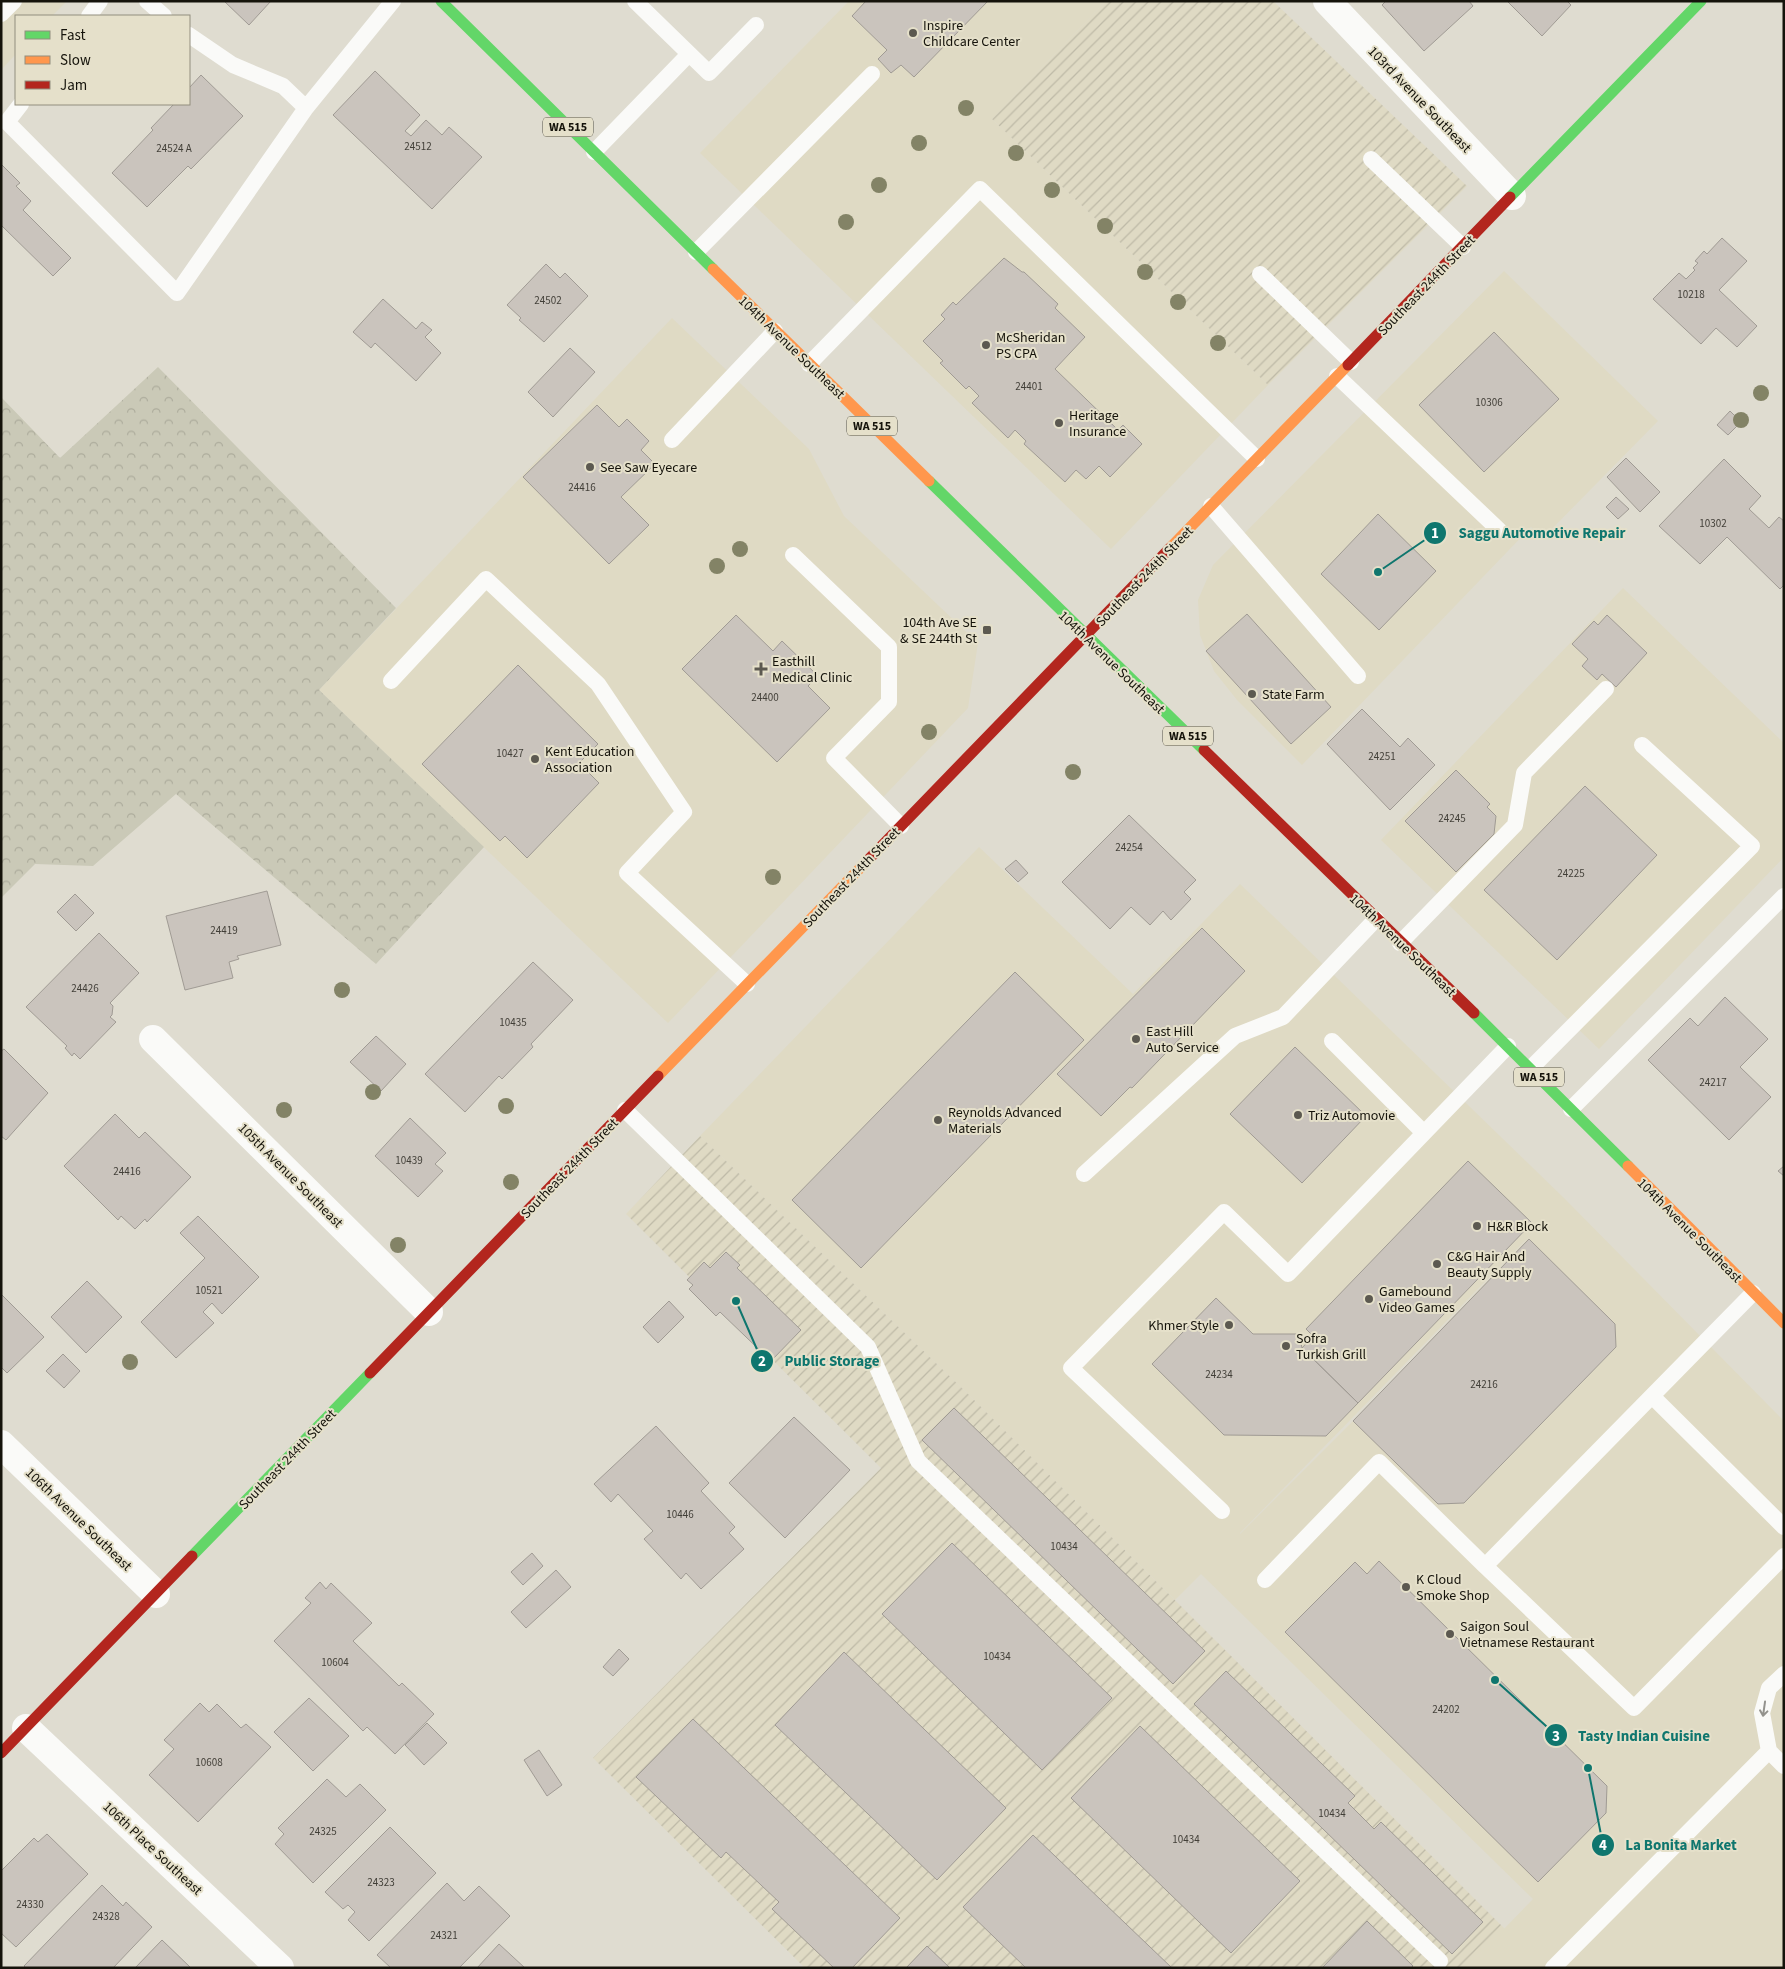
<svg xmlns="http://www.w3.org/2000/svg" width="1785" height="1969" viewBox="0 0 1785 1969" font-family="'Source Sans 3',sans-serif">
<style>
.built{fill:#dfdac4;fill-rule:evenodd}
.industrial{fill:url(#industrial-furrows)}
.forest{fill:url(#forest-crowns)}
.building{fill:#cac4bd;stroke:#a09b94}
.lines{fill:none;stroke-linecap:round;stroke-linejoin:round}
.lane{stroke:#fafaf8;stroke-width:16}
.street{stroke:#fafaf8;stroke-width:28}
.fast{stroke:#63d668;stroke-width:11}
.slow{stroke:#ff974d;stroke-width:11}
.jam{stroke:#b3261e;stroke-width:11}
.tree{fill:#838366}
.oneway{stroke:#93928d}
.poi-dot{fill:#5c5950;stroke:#e5e0ca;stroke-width:2}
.labels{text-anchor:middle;stroke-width:4;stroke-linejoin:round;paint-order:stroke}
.number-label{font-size:11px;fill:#423f38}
.shield{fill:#e5e0ca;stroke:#535044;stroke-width:1}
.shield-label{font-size:12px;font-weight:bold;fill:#15130b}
.poi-label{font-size:14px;fill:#15130b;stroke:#e5e0ca;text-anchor:start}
.street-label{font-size:14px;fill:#15130b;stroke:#e5e0ca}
.leader{fill:none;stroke:#0f766e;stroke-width:2}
.callout-dot{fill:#0f766e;stroke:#e5e0ca;stroke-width:2}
.mark-label{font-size:15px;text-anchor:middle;font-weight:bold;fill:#fff}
.callout-label{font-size:15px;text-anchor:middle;font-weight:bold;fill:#0f766e;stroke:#e5e0ca;stroke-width:4;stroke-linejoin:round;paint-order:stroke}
</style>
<defs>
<pattern id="industrial-furrows" width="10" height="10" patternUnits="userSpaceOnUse" patternTransform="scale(1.25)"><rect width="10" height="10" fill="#dfdac4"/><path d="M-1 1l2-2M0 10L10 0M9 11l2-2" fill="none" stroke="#bebaa7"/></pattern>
<pattern id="forest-crowns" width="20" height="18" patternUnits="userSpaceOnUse" patternTransform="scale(1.25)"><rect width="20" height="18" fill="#cac9b7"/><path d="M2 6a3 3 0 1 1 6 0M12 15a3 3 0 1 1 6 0" fill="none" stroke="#adac9c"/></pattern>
</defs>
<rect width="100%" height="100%" fill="#dfdcd0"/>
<!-- built -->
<path class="built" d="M1,1H67L52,16H16V54L1,70Z
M849,1H1106L992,119L1268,385L1111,549L700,153Z
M1504,271L1658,421L1543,538L1531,527L1302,765L1237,700L1214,671L1200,635L1198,600L1213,565Z
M672,318L809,449L844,516L978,643L968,708L668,1023L319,690Z
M1623,588L1784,743V857L1599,1049L1381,840Z
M979,847L1133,994L1240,884L1565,1199L1784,1421V1968H1466L1533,1899L1201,1574L1175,1600L964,1390L700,1136ZM1550,1215L1362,1412L1240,1534V1533Z"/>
<!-- industrial -->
<path class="industrial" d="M1106,1H1273L1467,186L1268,385L992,119Z
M700,1136L964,1390L1505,1929L1466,1968H805L593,1758L881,1468L626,1214Z"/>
<!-- forest -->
<path class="forest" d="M158,367L396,608L319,690L484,847L376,964L176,794L93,866L35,864L1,898V397L60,458Z"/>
<!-- building -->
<path class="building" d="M224,1H271L249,25Z
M866,1H988L914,77L901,65L891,73L878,59L887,50L852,16Z
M1386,1H1469L1473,6L1424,51L1382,5Z
M1507,1H1567L1571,5L1542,36Z
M375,71L420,115L405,131L411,136L426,120L442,135L449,127L482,157L432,209L333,115Z
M201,75L243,116L191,169L188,166L147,207L112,173L153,130L151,128L174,104H189V88Z
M1,164L20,183L16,186L31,201L23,210L71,258L53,276L1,225Z
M1722,238L1747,261L1719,290L1757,326L1737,347L1716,328L1701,344L1653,299L1679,273L1686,279L1695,270L1693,268L1698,263L1695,261L1704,251L1707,254Z
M1004,258L1022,272H1024L1058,304L1055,308L1085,337L1055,369L1118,430L1123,425L1142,444L1110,477L1099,466L1086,479L1076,470L1065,482L1024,444L1026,441L1015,430L1008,438L972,403L979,396L969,386L966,389L940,363L943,361L923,341L945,319L941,315L953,302L956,305Z
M546,264L560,278L565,273L588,296L544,342L519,320L521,318L507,305Z
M383,299L416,329L422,322L432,330L425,337L441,353L416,381L375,343L371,348L353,332Z
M1494,332L1559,399L1484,472L1419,405Z
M570,348L595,372L553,417L528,392Z
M597,405L619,427L627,419L649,441L641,450L655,464L621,497L649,525L609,564L523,477Z
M1730,411L1741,422L1728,435L1717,425Z
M1626,458L1660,492L1640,512L1607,477Z
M1724,459L1761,496L1749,509L1769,528L1779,517L1784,521V585L1780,589L1727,537L1700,564L1659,526Z
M1616,497L1629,509L1618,519L1606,507Z
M1378,514L1436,571L1379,630L1321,574Z
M1247,614L1331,707L1291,744L1206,651Z
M736,615L773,651L782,641L818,676L808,686L830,708L777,762L682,669Z
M1607,615L1647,653L1616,687L1602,674L1597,680L1582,666L1588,659L1572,644L1594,621L1598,625Z
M518,665L598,744L579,763L599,783L527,858L505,836L500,841L422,764Z
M1362,709L1400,747L1408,738L1435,765L1390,810L1327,744Z
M1456,770L1490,804L1487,807L1496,816L1494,834L1456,872L1405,821Z
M1585,786L1657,855L1557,960L1484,890Z
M1129,815L1196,880L1184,892L1191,899L1171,920L1163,911L1150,925L1131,907L1110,929L1062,882Z
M1016,860L1028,873L1018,882L1005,869Z
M267,891L281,945L237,956L239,959L229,962L233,978L185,990L166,916Z
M75,894L94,913L76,931L57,912Z
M1202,928L1245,971L1132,1088L1130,1087L1101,1116L1057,1074Z
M99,933L139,973L110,1003L113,1006L112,1015L110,1017L116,1022L80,1059L74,1053L72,1056L65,1048L67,1046L26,1007Z
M533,962L573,1000L531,1044L533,1047L502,1079L499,1076L465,1112L425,1074Z
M1015,972L1084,1040L861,1268L792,1200Z
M1725,997L1768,1039L1740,1067L1771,1097L1729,1140L1648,1060L1690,1018L1698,1026Z
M376,1036L406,1064L381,1091L350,1062Z
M1295,1047L1366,1116L1302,1183L1230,1114Z
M4,1049L48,1093L6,1140L1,1136V1051Z
M115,1114L139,1138L145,1132L191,1177L147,1222L145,1219L135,1229L121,1216L118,1220L64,1166Z
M410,1118L446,1153L435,1164L443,1171L418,1197L375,1156Z
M1468,1161L1532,1223L1358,1403L1302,1348L1313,1336L1306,1329Z
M1784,1166V1176L1778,1171Z
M198,1216L259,1277L222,1314L212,1303L203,1312L214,1323L176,1358L141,1322L205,1258L180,1233Z
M1529,1239L1615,1324L1616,1347L1464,1503L1438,1504L1353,1421Z
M726,1252L740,1265L737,1268L801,1330L771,1361L720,1312L716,1316L689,1289L693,1285L687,1280L704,1262L710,1268Z
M87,1281L122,1317L86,1353L51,1317Z
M1,1294L44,1337L7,1373L1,1367Z
M1216,1298L1253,1334H1299L1302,1348L1358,1403L1326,1436L1224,1435L1152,1364Z
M669,1301L684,1317L658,1343L643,1327Z
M63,1354L80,1371L64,1388L46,1371Z
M954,1408L1205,1651L1173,1684L922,1440Z
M794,1417L850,1470L785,1538L729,1483Z
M656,1426L709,1483L701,1491L735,1527L729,1533L744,1549L701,1589L686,1573L681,1579L644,1539L653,1531L618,1494L611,1502L594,1484Z
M952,1543L1112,1698L1042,1770L882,1614Z
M532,1553L543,1566L523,1585L511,1572Z
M1379,1561L1607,1786L1606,1813L1538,1882L1285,1632L1355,1562L1367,1574Z
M556,1570L571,1587L526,1628L511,1612Z
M320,1582L326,1589L331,1583L372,1623L353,1641L399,1686L402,1683L434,1714L395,1754L367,1727L363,1731L274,1641L311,1603L305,1598Z
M619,1649L629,1659L613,1676L603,1667Z
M844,1652L1006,1808L937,1880L775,1725Z
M1226,1671L1355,1796L1348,1803L1374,1829L1381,1822L1483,1922L1452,1954L1194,1704Z
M309,1698L349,1736L313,1771L274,1732Z
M200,1703L209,1712L217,1704L241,1728L246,1724L271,1747L198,1822L149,1775L174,1749L164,1740Z
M693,1719L900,1918L852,1968H834L772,1909L779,1902L726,1852L721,1858L636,1777Z
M427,1723L447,1743L424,1765L405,1745Z
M1140,1726L1300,1881L1231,1953L1071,1798Z
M539,1750L562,1785L547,1796L524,1760Z
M327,1779L346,1797L360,1784L386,1810L313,1883L275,1844L284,1834L278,1828Z
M390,1827L436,1873L369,1941L348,1920L355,1912L348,1905L343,1909L325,1892Z
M47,1834L88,1874L16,1947L1,1933V1871L34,1838L38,1842Z
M1033,1835L1172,1968H1026L963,1907Z
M447,1883L464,1901L479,1886L510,1916L459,1968H391L377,1955Z
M102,1885L123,1906L126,1902L152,1927L113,1968H26L24,1966Z
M1367,1921L1413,1966L1411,1968H1322Z
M162,1940L191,1968H135Z
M499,1944L525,1968H477Z
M927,1946L950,1968H906Z"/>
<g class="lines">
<!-- lane -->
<path class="lane" d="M147,1L164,16
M635,1L709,73L756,25
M1,14L14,1
M89,16L100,1
M21,104L7,122L177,293L306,108L283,86L233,65L189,35
M306,108L393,1
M594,152L689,54
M1371,159L1463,247
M696,252L872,74
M1260,274L1351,362
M809,364L980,189L1257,459
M1337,376L1499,530
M672,440L775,331
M1211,506L1358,676
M793,555L889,647V702L834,758L901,826
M391,681L486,579L598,684L684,812L627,873L747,984
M1400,943L1515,825L1524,773L1606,689
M1332,1041L1424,1133
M1531,1068L1752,846L1642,745
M1571,1109L1784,896
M625,1110L868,1347L918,1461L1440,1961
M1084,1174L1235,1036L1283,1017L1376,919
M1753,1293L1485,1566L1634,1708L1784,1556
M1652,1396L1784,1527
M1222,1511L1071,1368L1224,1212L1288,1274L1508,1046
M1265,1580L1379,1462L1485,1566
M1769,1751L1762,1713L1769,1688L1784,1674
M1553,1968L1769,1751L1784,1766"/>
<!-- street -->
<path class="street" d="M1327,1L1512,196
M153,1039L429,1312
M1,1444L156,1594
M26,1728L280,1968"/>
<!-- fast -->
<path class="fast" d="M441,1L713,269
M1510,197L1701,1
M929,481L1204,750
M1474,1013L1628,1166
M192,1556L370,1373"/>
<!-- slow -->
<path class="slow" d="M713,269L929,481
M1170,548L1348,365
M658,1076L868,860
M1628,1166L1784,1323"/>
<!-- jam -->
<path class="jam" d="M1348,365L1510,197
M1204,750L1474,1013
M868,860L1170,548
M370,1373L658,1076
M1,1753L192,1556"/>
</g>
<!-- trees -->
<g class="tree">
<circle cx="966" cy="108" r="8"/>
<circle cx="919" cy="143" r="8"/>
<circle cx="1016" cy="153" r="8"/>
<circle cx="879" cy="185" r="8"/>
<circle cx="1052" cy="190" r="8"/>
<circle cx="846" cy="222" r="8"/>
<circle cx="1105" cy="226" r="8"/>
<circle cx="1145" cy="272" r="8"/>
<circle cx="1178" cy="302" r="8"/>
<circle cx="1218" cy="343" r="8"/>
<circle cx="1761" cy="393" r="8"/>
<circle cx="1741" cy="420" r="8"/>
<circle cx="740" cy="549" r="8"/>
<circle cx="717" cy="566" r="8"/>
<circle cx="929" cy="732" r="8"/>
<circle cx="1073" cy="772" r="8"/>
<circle cx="773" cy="877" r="8"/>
<circle cx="342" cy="990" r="8"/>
<circle cx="373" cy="1092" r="8"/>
<circle cx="506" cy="1106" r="8"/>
<circle cx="284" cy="1110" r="8"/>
<circle cx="511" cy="1182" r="8"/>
<circle cx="398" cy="1245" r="8"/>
<circle cx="130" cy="1362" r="8"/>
</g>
<!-- one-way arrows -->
<defs><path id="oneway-shaft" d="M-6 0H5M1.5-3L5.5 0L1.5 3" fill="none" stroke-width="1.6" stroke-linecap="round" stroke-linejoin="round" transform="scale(1.25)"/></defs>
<use class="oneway" href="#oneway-shaft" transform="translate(1764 1709) rotate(98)"/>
<!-- markers -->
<g class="poi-dot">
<circle cx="913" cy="33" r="5"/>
<circle cx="986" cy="345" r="5"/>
<circle cx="1059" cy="423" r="5"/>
<circle cx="590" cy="467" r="5"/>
<rect x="982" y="625" width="10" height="10" rx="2.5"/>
<path d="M758.5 661.5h5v5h5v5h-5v5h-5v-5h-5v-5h5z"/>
<circle cx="1252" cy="694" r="5"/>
<circle cx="535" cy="759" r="5"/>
<circle cx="1136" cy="1039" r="5"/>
<circle cx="1298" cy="1115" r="5"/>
<circle cx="938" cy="1120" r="5"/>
<circle cx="1477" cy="1226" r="5"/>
<circle cx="1437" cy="1264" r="5"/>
<circle cx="1369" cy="1299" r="5"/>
<circle cx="1229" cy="1325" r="5"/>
<circle cx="1286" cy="1346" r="5"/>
<circle cx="1406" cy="1587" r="5"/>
<circle cx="1450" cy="1634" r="5"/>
</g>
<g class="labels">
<!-- number labels -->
<g class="number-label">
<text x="418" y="150">24512</text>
<text x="174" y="152">24524 A</text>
<text x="1691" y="298">10218</text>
<text x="548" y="304">24502</text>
<text x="1029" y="390">24401</text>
<text x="1489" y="406">10306</text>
<text x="582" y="491">24416</text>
<text x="1713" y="527">10302</text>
<text x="765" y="701">24400</text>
<text x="510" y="757">10427</text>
<text x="1382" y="760">24251</text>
<text x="1452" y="822">24245</text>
<text x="1129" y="851">24254</text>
<text x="1571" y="877">24225</text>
<text x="224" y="934">24419</text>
<text x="85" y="992">24426</text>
<text x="513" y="1026">10435</text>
<text x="1713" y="1086">24217</text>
<text x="409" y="1164">10439</text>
<text x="127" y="1175">24416</text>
<text x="209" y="1294">10521</text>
<text x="1219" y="1378">24234</text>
<text x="1484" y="1388">24216</text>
<text x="680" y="1518">10446</text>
<text x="1064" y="1550">10434</text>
<text x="997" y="1660">10434</text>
<text x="335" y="1666">10604</text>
<text x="1446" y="1713">24202</text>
<text x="209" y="1766">10608</text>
<text x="1332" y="1817">10434</text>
<text x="323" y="1835">24325</text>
<text x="1186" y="1843">10434</text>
<text x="381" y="1886">24323</text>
<text x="30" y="1908">24330</text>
<text x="106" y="1920">24328</text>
<text x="444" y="1939">24321</text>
</g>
<!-- shield labels -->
<g class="shield">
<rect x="543" y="117.5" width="50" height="19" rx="4"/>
<rect x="847" y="416.5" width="50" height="19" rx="4"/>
<rect x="1163" y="726.5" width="50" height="19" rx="4"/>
<rect x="1514" y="1067.5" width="50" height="19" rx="4"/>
</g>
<g class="shield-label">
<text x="568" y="131">WA 515</text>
<text x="872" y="430">WA 515</text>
<text x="1188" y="740">WA 515</text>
<text x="1539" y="1081">WA 515</text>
</g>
<!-- poi labels -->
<g class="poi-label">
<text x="923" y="30">Inspire<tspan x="923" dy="16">Childcare Center</tspan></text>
<text x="996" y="342">McSheridan<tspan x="996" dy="16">PS CPA</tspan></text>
<text x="1069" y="420">Heritage<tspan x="1069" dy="16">Insurance</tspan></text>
<text x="600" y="472">See Saw Eyecare</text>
<text x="977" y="627" text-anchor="end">104th Ave SE<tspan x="977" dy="16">&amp; SE 244th St</tspan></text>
<text x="772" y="666">Easthill<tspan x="772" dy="16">Medical Clinic</tspan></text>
<text x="1262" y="699">State Farm</text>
<text x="545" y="756">Kent Education<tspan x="545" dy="16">Association</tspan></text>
<text x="1146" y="1036">East Hill<tspan x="1146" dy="16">Auto Service</tspan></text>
<text x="948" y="1117">Reynolds Advanced<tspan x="948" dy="16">Materials</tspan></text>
<text x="1308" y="1120">Triz Automovie</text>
<text x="1487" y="1231">H&amp;R Block</text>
<text x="1447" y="1261">C&amp;G Hair And<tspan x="1447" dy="16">Beauty Supply</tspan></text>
<text x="1379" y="1296">Gamebound<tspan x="1379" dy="16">Video Games</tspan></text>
<text x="1219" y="1330" text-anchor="end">Khmer Style</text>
<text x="1296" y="1343">Sofra<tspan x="1296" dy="16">Turkish Grill</tspan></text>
<text x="1416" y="1584">K Cloud<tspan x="1416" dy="16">Smoke Shop</tspan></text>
<text x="1460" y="1631">Saigon Soul<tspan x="1460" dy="16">Vietnamese Restaurant</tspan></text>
</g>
<!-- street labels -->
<g class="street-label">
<text transform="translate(1420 99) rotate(46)" y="5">103rd Avenue Southeast</text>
<text transform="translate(1426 285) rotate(-46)" y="5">Southeast 244th Street</text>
<text transform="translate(792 347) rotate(44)" y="5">104th Avenue Southeast</text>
<text transform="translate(1144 576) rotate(-46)" y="5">Southeast 244th Street</text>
<text transform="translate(1112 662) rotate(44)" y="5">104th Avenue Southeast</text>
<text transform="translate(851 877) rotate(-46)" y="5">Southeast 244th Street</text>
<text transform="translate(1403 945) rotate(44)" y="5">104th Avenue Southeast</text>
<text transform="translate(569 1168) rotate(-46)" y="5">Southeast 244th Street</text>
<text transform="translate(291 1175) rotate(45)" y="5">105th Avenue Southeast</text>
<text transform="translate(1690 1230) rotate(45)" y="5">104th Avenue Southeast</text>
<text transform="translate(287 1459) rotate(-46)" y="5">Southeast 244th Street</text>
<text transform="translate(79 1519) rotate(44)" y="5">106th Avenue Southeast</text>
<text transform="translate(153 1848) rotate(43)" y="5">106th Place Southeast</text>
</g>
</g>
<!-- callouts -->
<path class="leader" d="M1378 572L1435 533M736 1301L762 1361M1495 1680L1556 1735M1588 1768L1603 1845"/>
<g class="callout-dot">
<circle cx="1378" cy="572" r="5"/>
<circle cx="736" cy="1301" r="5"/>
<circle cx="1495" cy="1680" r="5"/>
<circle cx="1588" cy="1768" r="5"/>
<circle cx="1435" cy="533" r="12"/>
<circle cx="762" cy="1361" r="12"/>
<circle cx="1556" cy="1735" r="12"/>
<circle cx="1603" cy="1845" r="12"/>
</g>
<g class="mark-label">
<text x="1435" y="538">1</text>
<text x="762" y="1366">2</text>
<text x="1556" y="1741">3</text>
<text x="1603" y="1850">4</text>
</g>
<g class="callout-label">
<text x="1542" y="538">Saggu Automotive Repair</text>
<text x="832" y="1366">Public Storage</text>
<text x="1644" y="1741">Tasty Indian Cuisine</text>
<text x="1681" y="1850">La Bonita Market</text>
</g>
<!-- border -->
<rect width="1785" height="1969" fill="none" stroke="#15130b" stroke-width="5"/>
<!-- legend -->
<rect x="15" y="15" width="175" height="90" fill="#e5e0ca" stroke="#928e7e"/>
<rect x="25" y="31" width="25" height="8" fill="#63d668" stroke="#928e7e"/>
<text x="60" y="40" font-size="15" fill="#15130b">Fast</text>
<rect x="25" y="56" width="25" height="8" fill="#ff974d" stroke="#928e7e"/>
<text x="60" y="65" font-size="15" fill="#15130b">Slow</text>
<rect x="25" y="81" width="25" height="8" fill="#b3261e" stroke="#928e7e"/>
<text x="60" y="90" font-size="15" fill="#15130b">Jam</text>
</svg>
